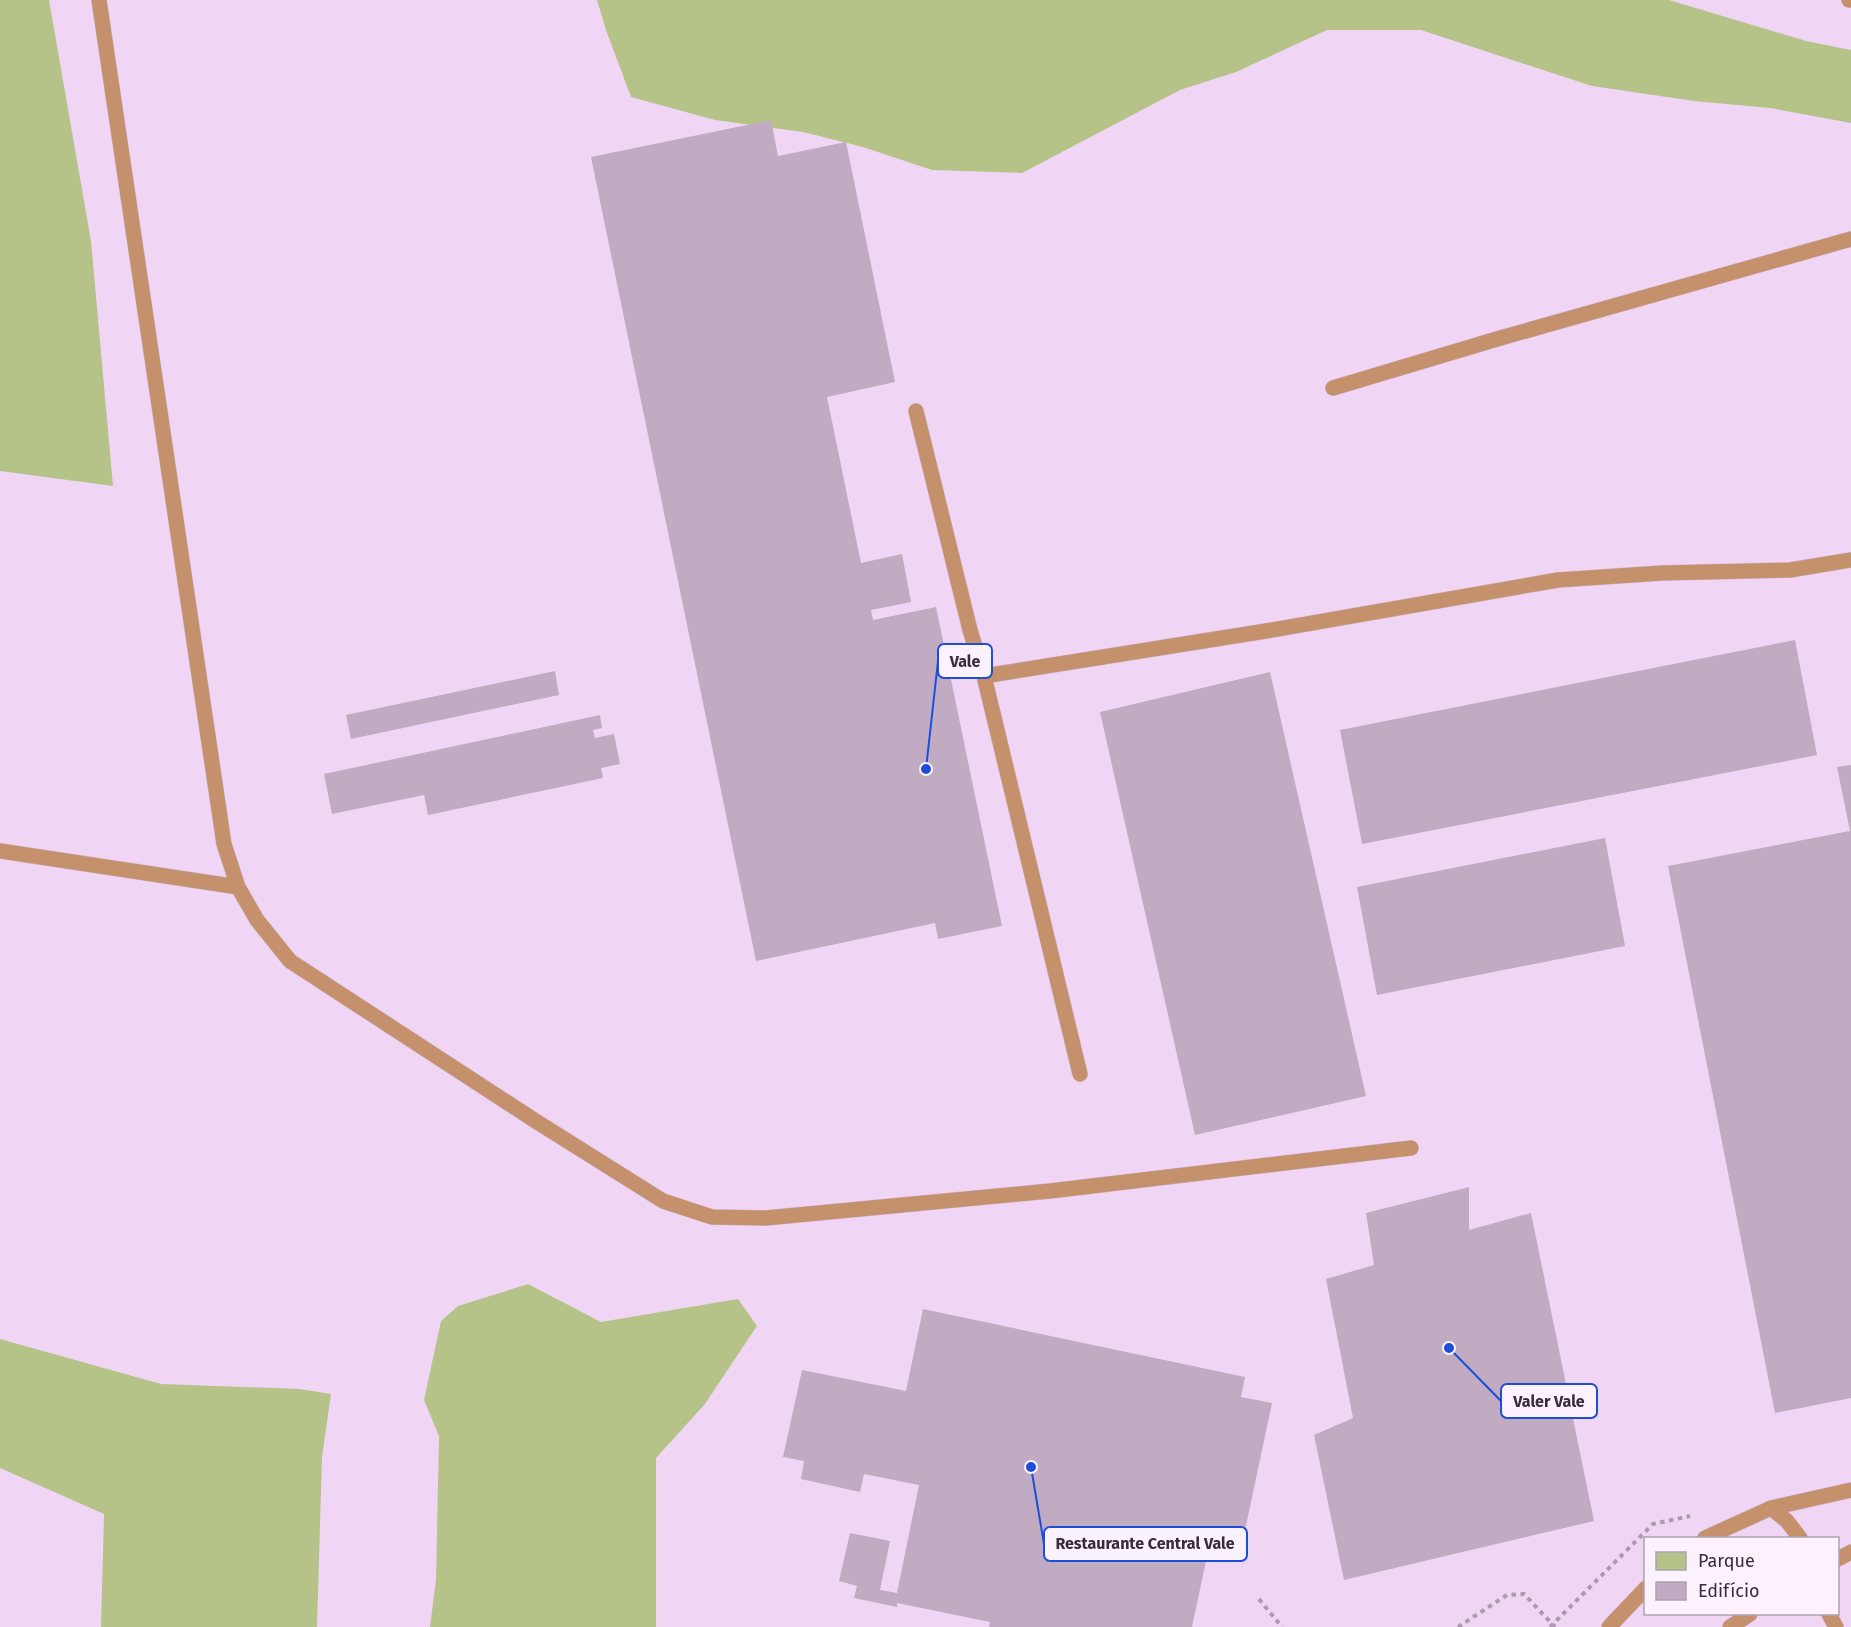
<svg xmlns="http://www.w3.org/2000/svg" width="1851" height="1627" viewBox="0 0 1851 1627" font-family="'Fira Sans',sans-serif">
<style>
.built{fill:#f1d5f5;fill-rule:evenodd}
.green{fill:#b5c389}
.building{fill:#c0abc3}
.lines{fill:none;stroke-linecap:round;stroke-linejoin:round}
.lane-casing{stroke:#d0bcd3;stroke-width:16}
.path{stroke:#ac9baf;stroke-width:4;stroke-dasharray:4.5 4.5;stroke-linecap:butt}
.lane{stroke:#c5916c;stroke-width:15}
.leader{fill:none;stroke:#1d4ed8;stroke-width:2}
.callout-dot{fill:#1d4ed8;stroke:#fbf2fd;stroke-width:2}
.callout{fill:#fbf2fd;stroke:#1d4ed8;stroke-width:2}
.callout-label{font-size:16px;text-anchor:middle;font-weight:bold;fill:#362d37}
</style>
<rect width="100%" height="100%" fill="#f6e0fa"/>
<!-- built -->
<path class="built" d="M0,0H1851V1627H0ZM1646,1538H1838V1614H1646Z"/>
<!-- green -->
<path class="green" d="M0,0H49L91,241L113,486L0,471Z
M597,0H1669L1806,41L1851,50V123L1770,108L1694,101L1592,86L1421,30H1327L1236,72L1180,90L1022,173L932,170L863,147L803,132L715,120L631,97L606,30Z
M528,1284L601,1322L738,1299L757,1326L705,1404L656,1458V1627H430L436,1580L439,1436L424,1400L441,1321L458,1306Z
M0,1339L161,1384L300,1389L331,1394L322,1457L317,1627H101L104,1514L0,1468Z"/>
<!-- building -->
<path class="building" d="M771,120L778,156L846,142L895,382L827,397L861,563L902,554L911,602L871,610L873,620L936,607L1002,926L938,939L935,923L756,961L591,157Z
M1795,640L1817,755L1362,844L1340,730Z
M555,671L559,695L351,739L346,715Z
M1270,672L1366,1096L1195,1135L1100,712Z
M600,715L602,728L593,730L595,738L614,734L620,764L601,768L603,778L428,815L424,795L332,814L324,774Z
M1851,765V1398L1775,1413L1668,866L1850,831L1837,767Z
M1605,838L1625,946L1377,995L1357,887Z
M1469,1187V1230L1531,1213L1594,1521L1344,1580L1314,1435L1353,1418L1326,1279L1374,1265L1366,1213Z
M923,1309L1245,1377L1241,1397L1272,1403L1243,1540L1212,1533L1192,1627H989L990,1622L897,1603V1607L854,1598L857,1586L839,1581L850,1533L890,1541L880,1590L897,1593L919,1485L864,1474L860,1492L801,1479L804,1461L783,1457L802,1370L906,1391Z"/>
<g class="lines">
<defs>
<path id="lane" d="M99,0L224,844L238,887L257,920L290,961L534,1120L663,1201L712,1217L766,1218L1050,1191L1411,1148
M1849,0H1851
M1333,388L1497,339L1851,239
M916,411L970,630L984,676L1266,631L1558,580L1662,573L1790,570L1851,560
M984,676L1080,1074
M0,851L238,887
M1771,1508L1787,1521L1800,1538
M1705,1538L1771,1508L1851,1490
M1838,1559L1851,1552
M1829,1614L1836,1627
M1609,1627L1646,1588
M1730,1627L1750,1614"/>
</defs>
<!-- lane casing -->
<use href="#lane" class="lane-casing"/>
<!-- path -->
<path class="path" d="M1259,1599L1282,1627
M1458,1627L1507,1595L1524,1594L1555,1627
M1550,1627L1653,1524L1690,1516"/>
<!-- lane -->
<use href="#lane" class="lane"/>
</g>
<!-- callouts -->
<path class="leader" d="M926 769L938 661M1449 1348L1501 1401M1031 1467L1044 1544"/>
<g class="callout-dot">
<circle cx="926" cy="769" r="6"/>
<circle cx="1449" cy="1348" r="6"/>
<circle cx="1031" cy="1467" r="6"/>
</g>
<g class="callout">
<rect x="938" y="644" width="54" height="34" rx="6"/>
<rect x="1501" y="1384" width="96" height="34" rx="6"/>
<rect x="1044" y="1527" width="203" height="34" rx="6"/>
</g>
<g class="callout-label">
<text x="965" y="667">Vale</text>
<text x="1549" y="1407">Valer Vale</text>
<text x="1145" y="1549">Restaurante Central Vale</text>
</g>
<!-- legend -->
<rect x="1644" y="1537" width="195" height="78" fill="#fbf2fd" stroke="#aca3ae" stroke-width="1.5"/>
<rect x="1656" y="1552" width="30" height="18" fill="#b5c389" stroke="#aca3ae" stroke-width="1.5"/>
<text x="1698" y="1567" font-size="18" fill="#362d37">Parque</text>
<rect x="1656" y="1582" width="30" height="18" fill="#c0abc3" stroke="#aca3ae" stroke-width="1.5"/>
<text x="1698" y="1597" font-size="18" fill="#362d37">Edifício</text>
</svg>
